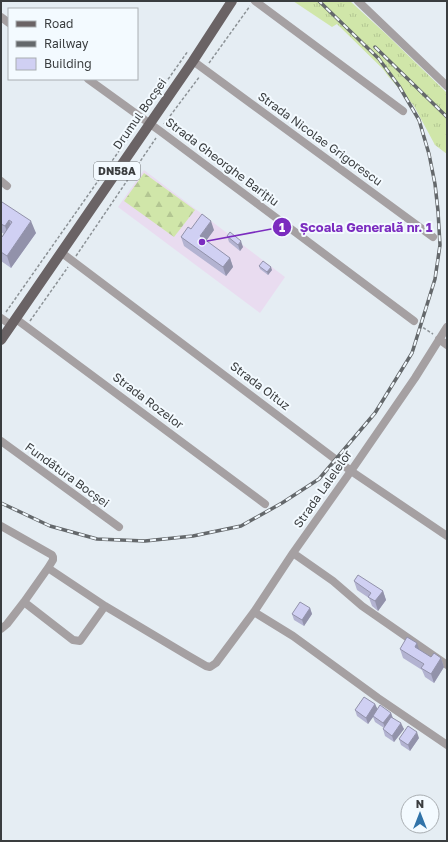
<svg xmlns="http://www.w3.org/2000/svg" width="448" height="842" viewBox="0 0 448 842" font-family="'Golos Text',sans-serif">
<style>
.education{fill:#e9dcf0}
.grass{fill:url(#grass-tufts)}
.forest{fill:url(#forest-firs)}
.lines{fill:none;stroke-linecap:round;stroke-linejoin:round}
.path{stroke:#8c9296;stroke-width:1.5;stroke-dasharray:3 2;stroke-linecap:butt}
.street{stroke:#a5a0a2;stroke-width:8}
.primary{stroke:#6a6365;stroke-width:10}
.rail-casing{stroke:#64686b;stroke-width:3.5}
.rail{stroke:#f3faff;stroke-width:2;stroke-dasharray:6;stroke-linecap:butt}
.wall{fill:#b3b3d1}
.shaded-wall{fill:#9292aa}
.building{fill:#d0d0f3;stroke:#9292aa}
.labels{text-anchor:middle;stroke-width:4;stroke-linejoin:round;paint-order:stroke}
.shield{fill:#f3faff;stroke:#727679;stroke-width:1}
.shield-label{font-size:11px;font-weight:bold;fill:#3a3d3f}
.street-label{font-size:12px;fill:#3a3d3f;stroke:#f3faff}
.leader{fill:none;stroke:#7b2cbf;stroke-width:1.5}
.callout-dot{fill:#7b2cbf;stroke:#f3faff;stroke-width:1.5}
.mark-label{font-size:12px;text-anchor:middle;font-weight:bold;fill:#fff}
.callout-label{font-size:13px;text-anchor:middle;font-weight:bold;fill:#7b2cbf;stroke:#f3faff;stroke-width:4;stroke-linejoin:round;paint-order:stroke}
</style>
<defs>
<pattern id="grass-tufts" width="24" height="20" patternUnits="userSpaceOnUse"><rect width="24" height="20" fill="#d0e6a9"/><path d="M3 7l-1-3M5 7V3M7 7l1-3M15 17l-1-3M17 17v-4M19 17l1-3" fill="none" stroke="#b3c692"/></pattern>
<pattern id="forest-firs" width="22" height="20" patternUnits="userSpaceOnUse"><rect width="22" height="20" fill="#d0e6a9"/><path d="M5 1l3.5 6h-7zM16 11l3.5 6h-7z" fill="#b3c692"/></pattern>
</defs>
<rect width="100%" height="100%" fill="#e5edf3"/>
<!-- education -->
<path class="education" d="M144,170L285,277L260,313L118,207Z"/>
<!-- grass -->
<path class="grass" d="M293,1H350L386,34L447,93V154L435,145L414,106L388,76L383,69L337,24L332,27Z"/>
<!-- forest -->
<path class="forest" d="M144,173L195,210L174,237L124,201Z"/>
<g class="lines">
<!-- path -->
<path class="path" d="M209,63L250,6
M145,112L188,51
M164,124L200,76
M76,256L156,138
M6,312L138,124
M30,321L68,267
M419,325L433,334"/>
<!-- street -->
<path class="street" d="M255,1L403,111
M358,1L447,86
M1,17L9,23
M193,61L433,237
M88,79L160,131L414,321
M1,181L7,186
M62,253L351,471L447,536
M1,318L11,325
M16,319L265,504
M439,339L447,345
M1,441L119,527
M1,526L52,555L53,557V560L48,568L24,602L7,624L1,629
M293,553L333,581L362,606L447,665
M48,568L105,606L187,655L206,666L210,667L216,663L254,612L293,553L351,471L415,378L447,327
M24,602L73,640L80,641L105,606
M254,612L293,636L378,698L447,745"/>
<!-- primary -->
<path class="primary" d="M1,340L193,61L232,1"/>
<defs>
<path id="rail" d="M375,47L447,117
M1,503L50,526L97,539L145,541L193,536L241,526L282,503L319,479L375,413L412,353L435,279L440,245L438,211L435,184L429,154L419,120L399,86L379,59L319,1"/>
</defs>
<!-- rail casing -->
<use href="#rail" class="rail-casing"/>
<!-- rail -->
<use href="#rail" class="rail"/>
</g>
<!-- wall -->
<path class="wall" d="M1,204L36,233L11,268L1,261V237H2L4,234L1,232Z
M214,230L206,241L230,258L233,267L226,276L184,246L181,237Z
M227,236L243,247L240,251L229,242Z
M259,266L272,270L268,275L260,269Z
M354,581L383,591L386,600L378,611L372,606L369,598L357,590Z
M310,608L312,614L304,626L294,620L292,614Z
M400,649L431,657L441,658L444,667L434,683L425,677L422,670L403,658Z
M375,704L377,709L391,713L393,718L404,729L394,742L385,736L383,729L384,728L375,722L373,717L368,724L357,716L355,710Z
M419,738L410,751L401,745L399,739Z"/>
<!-- shaded-wall -->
<path class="shaded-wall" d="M9,220L13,232L9,238L5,226Z
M31,221L36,233L11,268L7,256Z
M211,221L214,230L203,245L200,236Z
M241,241L243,247L240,251L238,245Z
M230,258L233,267L226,276L223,267Z
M271,267L272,270L268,275L267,272Z
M383,591L386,600L378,611L375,601Z
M310,608L312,614L304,626L302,620Z
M417,643L420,652L415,647Z
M441,658L444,667L434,683L431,674Z
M375,704L378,710L373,716V717L368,724L366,718Z
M391,713L393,719L386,729L383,723Z
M401,723L404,729L394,742L392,736Z
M417,732L419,738L410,751L408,745Z"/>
<!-- building -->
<path class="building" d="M2,202L31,221L7,256L1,252V237H2L12,222L9,220L5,226L1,224V204Z
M202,214L211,221L200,236L230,258L223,267L181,237L188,227L191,229Z
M230,232L241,241L238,245L227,236Z
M263,261L271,267L267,272L259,266Z
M358,575L383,591L375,601L368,597L371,593L354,581Z
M300,602L310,608L302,620L292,614Z
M407,637L417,643L415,647L431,657L434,653L441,658L431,674L421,668L424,664L400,649Z
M364,697L375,704L366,718L355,710Z
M380,705L391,713L383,723L373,716Z
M391,717L401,723L392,736L383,729Z
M408,726L417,732L408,745L399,739Z"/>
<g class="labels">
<!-- shield labels -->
<rect class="shield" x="94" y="162" width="46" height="18" rx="3"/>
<g class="shield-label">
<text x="117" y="175">DN58A</text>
</g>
<!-- street labels -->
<g class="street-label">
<text transform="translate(140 114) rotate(-55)" y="4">Drumul Bocșei</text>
<text transform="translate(320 139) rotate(36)" y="4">Strada Nicolae Grigorescu</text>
<text transform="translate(222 162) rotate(37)" y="4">Strada Gheorghe Barițiu</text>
<text transform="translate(260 386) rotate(37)" y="4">Strada Oituz</text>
<text transform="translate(148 401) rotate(37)" y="4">Strada Rozelor</text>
<text transform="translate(67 475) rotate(36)" y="4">Fundătura Bocșei</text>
<text transform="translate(323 489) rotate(-55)" y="4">Strada Lalelelor</text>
</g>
</g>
<!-- callouts -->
<path class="leader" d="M202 242L282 227"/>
<g class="callout-dot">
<circle cx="202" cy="242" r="4"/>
<circle cx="282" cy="227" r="10"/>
</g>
<g class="mark-label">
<text x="282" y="232">1</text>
</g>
<g class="callout-label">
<text x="366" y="232">Școala Generală nr. 1</text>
</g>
<!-- border -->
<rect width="448" height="842" fill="none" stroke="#3a3d3f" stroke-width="4"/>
<!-- legend -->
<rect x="8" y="8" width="130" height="72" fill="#f3faff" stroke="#a9aeb2"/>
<rect x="16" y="21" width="20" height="6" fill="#6a6365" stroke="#a9aeb2"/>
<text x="44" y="28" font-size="12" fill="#3a3d3f">Road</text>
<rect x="16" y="41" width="20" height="6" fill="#64686b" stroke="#a9aeb2"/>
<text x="44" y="48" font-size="12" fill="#3a3d3f">Railway</text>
<rect x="16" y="58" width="20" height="12" fill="#d0d0f3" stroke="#a9aeb2"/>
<text x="44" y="68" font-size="12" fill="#3a3d3f">Building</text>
<!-- north arrow -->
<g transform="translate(420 814)"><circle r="19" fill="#f3faff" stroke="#a9aeb2"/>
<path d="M0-3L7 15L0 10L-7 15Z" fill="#3073a9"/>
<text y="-6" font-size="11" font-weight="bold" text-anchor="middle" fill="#3a3d3f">N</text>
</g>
</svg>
